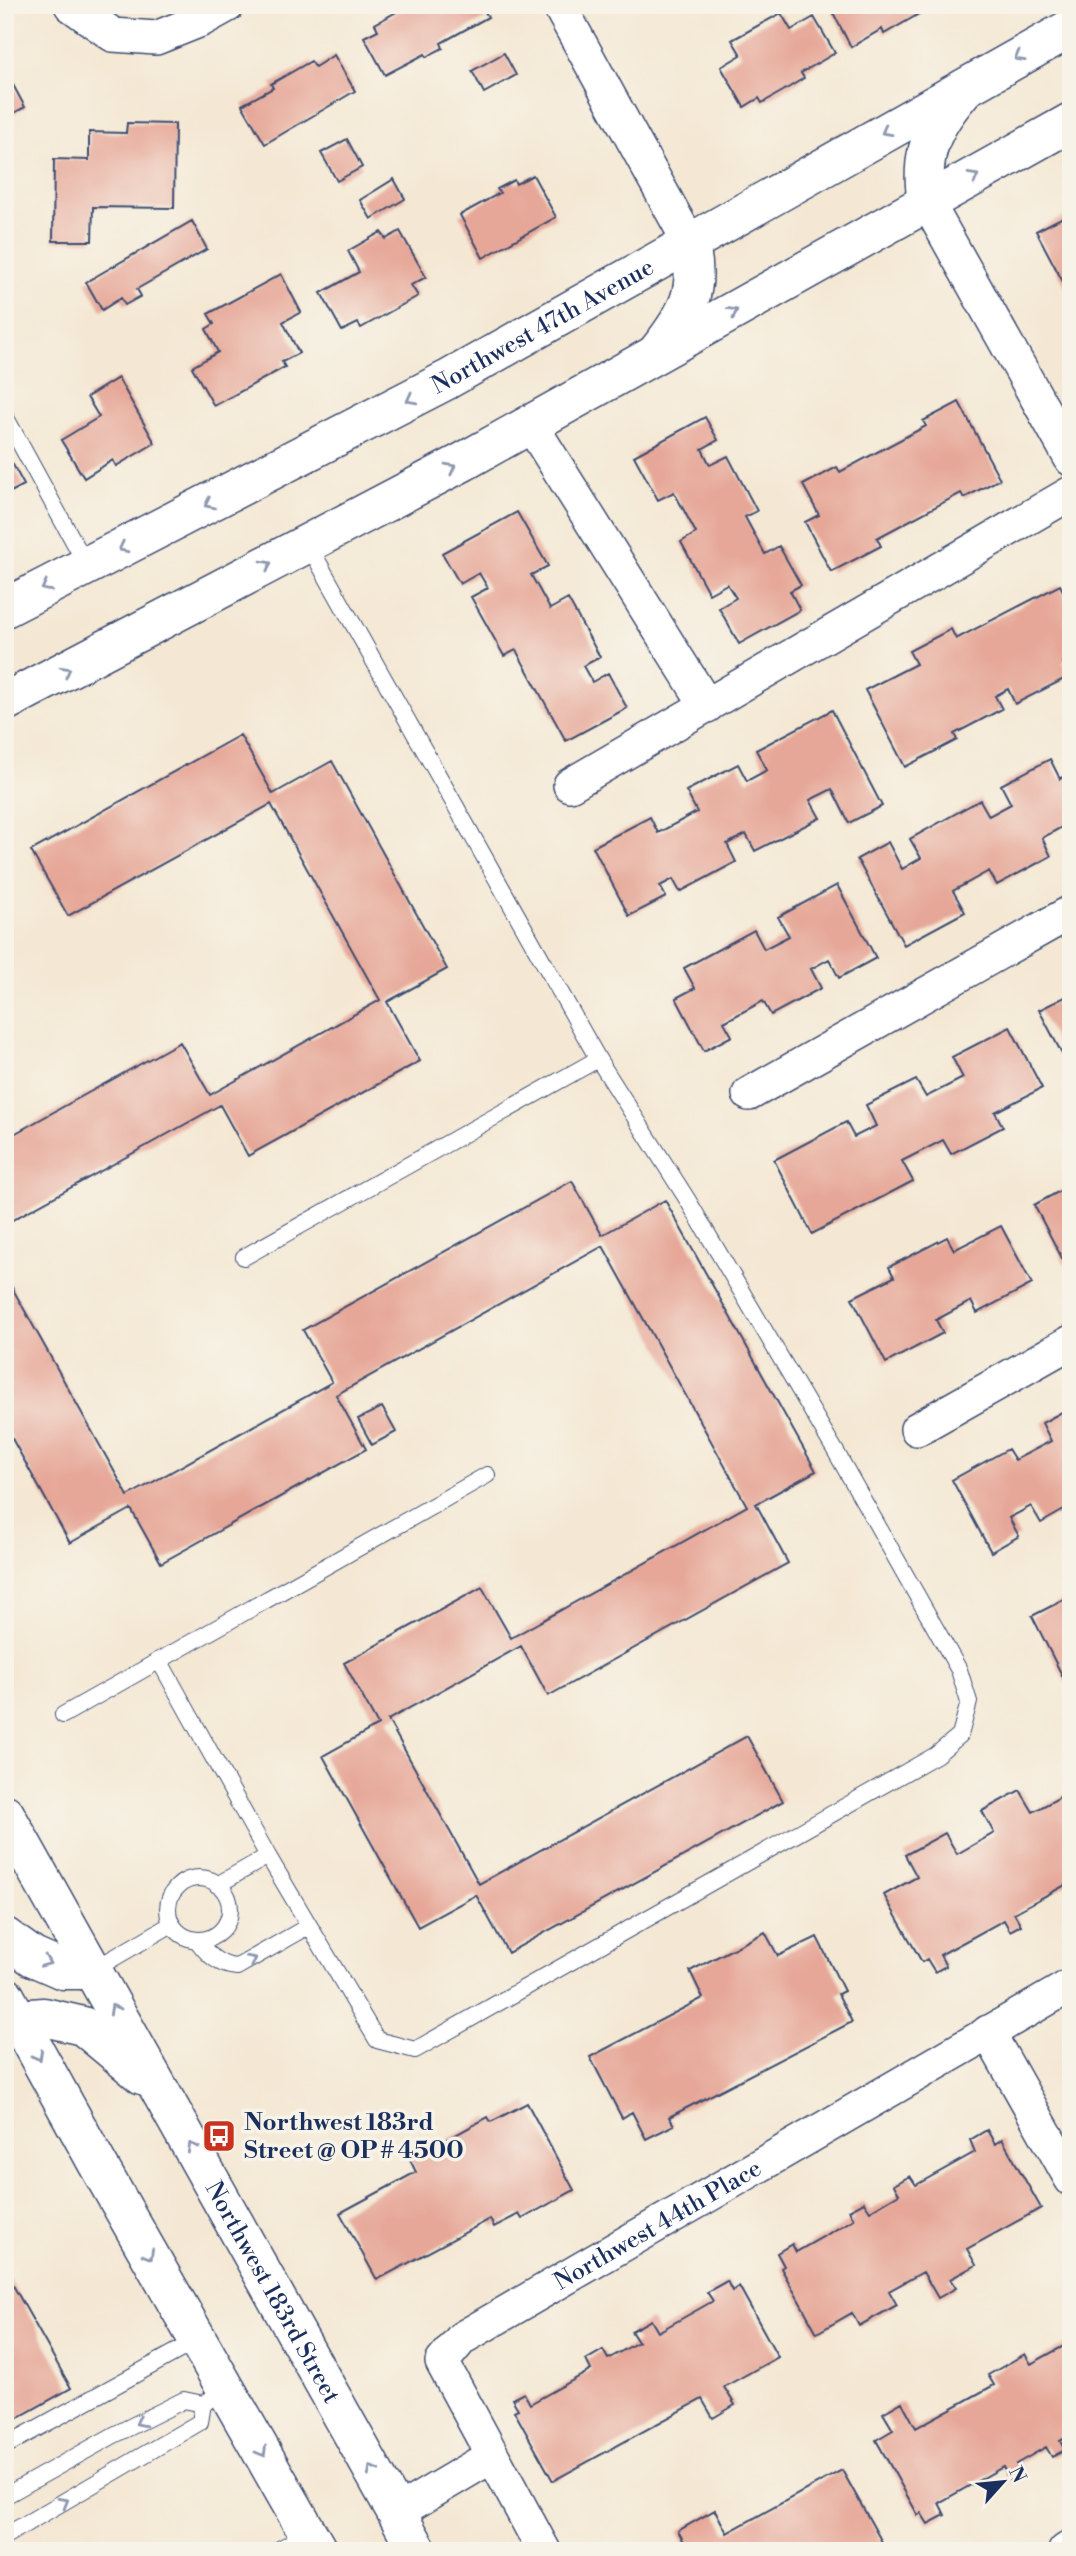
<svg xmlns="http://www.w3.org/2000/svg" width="1076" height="2556" viewBox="0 0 1076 2556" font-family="'Libre Bodoni',serif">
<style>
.building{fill:#e6a798}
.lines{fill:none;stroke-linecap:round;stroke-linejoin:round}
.service-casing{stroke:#3c4b70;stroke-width:18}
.minor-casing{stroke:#3c4b70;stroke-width:36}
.secondary-casing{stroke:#3c4b70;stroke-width:41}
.primary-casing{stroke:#3c4b70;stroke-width:41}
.service{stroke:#fff;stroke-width:16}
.minor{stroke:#fff;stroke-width:33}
.secondary{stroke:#fff;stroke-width:38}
.primary{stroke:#fff;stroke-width:38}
.oneway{stroke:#8d97ae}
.labels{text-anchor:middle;stroke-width:7;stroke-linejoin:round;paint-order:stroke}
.street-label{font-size:24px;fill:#1b2f5e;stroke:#f7f3e8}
.poi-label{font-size:24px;font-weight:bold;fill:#1b2f5e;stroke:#f7f3e8;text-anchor:start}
</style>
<rect width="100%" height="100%" fill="#f7f3e8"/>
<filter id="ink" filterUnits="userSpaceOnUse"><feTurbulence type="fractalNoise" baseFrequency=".0143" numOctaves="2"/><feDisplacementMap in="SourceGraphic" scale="14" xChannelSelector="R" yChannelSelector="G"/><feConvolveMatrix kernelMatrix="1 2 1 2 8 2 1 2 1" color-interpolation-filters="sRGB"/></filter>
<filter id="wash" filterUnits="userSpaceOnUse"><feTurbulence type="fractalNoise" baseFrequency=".00686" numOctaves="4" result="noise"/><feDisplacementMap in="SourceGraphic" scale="28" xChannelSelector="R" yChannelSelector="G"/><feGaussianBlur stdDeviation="1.57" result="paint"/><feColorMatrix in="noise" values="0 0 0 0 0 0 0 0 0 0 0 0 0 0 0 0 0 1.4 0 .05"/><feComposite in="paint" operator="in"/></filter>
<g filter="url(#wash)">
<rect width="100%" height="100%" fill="#f4e8d4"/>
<g id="blocks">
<!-- building -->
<path class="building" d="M409,5H481L488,17L441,43L443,48L435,52L427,57L425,54L385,75L364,37L378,30L375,24Z
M829,5H923L926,10L884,34L882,29L851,47Z
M781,13L791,30L814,17L835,53L801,73L804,78L783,91L762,103L759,98L744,107L721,67L741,55L732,40Z
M504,53L516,75L484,93L472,71Z
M334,55L355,91L265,144L242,105L273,88L271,84L311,61L315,67Z
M5,70L25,107L5,118Z
M127,123L175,124L174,208L93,207L92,241H53L54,159L89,160V132L126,133Z
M347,139L362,167L337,181L321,153Z
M533,175L556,217L483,258L460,215L500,193L497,189L514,180L516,184Z
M394,179L405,199L371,219L360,200Z
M1071,213V297L1036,231Z
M192,221L207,249L137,289L141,296L125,305L121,298L102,310L86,282Z
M400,231L426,277L411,285L418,296L361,328L358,323L342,331L321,293L359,272L348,251L381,232L386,239Z
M281,274L301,312L283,322L299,353L282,362L285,367L214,406L192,367L218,352L206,329L214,324L208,314Z
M118,378L155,443L116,466L113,460L84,478L61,440L99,417L87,397Z
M959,402L1000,479L964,498L961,493L877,538L881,546L831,572L805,522L819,515L803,485L837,467L840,472L926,426L923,421Z
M705,417L718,440L702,449L710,465L728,456L757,511L745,517L765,554L779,546L801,585L790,591L800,610L739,644L719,608L736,598L727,584L709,594L681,542L696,533L674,492L658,500L634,456Z
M5,450L24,485L5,495Z
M517,512L548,566L531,575L550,609L568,599L600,657L583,666L592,682L608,673L627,708L566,741L516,650L504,656L471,597L488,588L479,573L460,584L442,553Z
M1060,585L1071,607V657L1063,662L1070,676L1015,704L1008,689L995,696L1002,709L954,734L957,740L905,767L865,690L916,664L909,651L951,629L956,639Z
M832,710L882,806L849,823L832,789L810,800L820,818L755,851L746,834L727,844L736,862L680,892L673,879L660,886L666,897L629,916L593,847L650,817L658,833L697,812L686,791L738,764L747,781L767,770L756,750Z
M240,735L273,794L332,761L447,969L387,1002L420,1061L248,1156L220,1105L5,1224V1139L180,1042L210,1095L380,1000L271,804L68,916L31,851Z
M1050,759L1060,779L1071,773V822L1042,838L1051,856L997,885L989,871L953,891L965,912L904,945L857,859L888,842L902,869L921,858L910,839L980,800L989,816L1011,804L1001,785Z
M837,885L876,958L839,978L829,959L811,969L821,988L771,1015L763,1001L724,1022L732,1036L704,1051L676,998L695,988L684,968L754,930L764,949L789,936L778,917Z
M1071,994V1071L1039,1010Z
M1010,1027L1042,1088L995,1112L1003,1127L951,1154L943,1140L902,1161L913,1181L812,1234L774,1160L846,1122L854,1137L876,1126L866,1105L916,1080L926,1097L963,1078L952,1057Z
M572,1181L602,1235L665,1200L816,1471L756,1504L788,1563L548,1696L521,1646L388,1720L479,1884L747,1736L783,1801L508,1953L476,1895L418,1927L323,1756L378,1725L344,1663L482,1587L511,1638L747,1506L603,1246L336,1395L366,1449L161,1563L131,1509L70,1543L5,1426V1275L128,1496L332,1382L303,1330Z
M1071,1185V1261L1065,1264L1034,1205Z
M1001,1226L1032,1284L977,1313L971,1301L936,1320L943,1333L886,1363L852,1298L894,1277L889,1267L947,1237L954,1250Z
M382,1407L396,1432L372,1445L358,1419Z
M1071,1407V1506L1041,1523L1031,1506L1009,1518L1019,1536L991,1552L952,1480L1008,1449L1015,1460L1051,1441L1042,1423Z
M1071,1596V1680L1066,1683L1032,1616Z
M1020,1790L1033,1812L1071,1791V1882L1014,1913L1021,1925L1010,1931L1004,1920L940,1955L946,1966L935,1972L927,1959L922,1962L884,1895L917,1877L905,1855L945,1833L957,1854L994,1833L982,1811Z
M765,1932L778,1956L817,1937L844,1991L838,1994L852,2022L669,2117L674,2125L646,2139L632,2112L622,2118L590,2057L703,1998L690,1971Z
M527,2103L574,2190L522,2219L519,2214L494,2227L490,2219L377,2280L340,2213L416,2172L410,2160L488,2117L491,2122Z
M987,2130L995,2144L1002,2139L1041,2208L967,2249L976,2265L950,2279L956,2288L938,2298L923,2272L889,2291L897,2305L859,2326L852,2313L817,2333L781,2268L784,2266L777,2253L792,2244L796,2252L854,2219L849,2210L864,2202L870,2211L899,2194L894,2185L910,2176L916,2185L975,2152L970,2140Z
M5,2271L71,2388L5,2425Z
M727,2281L732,2291L739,2286L778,2357L724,2387L735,2405L713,2418L702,2399L553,2481L514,2411L518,2409L512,2399L524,2393L530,2404L591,2370L586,2360L603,2350L608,2359L638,2342L631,2331L651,2320L658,2332L713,2301L707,2292Z
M1071,2342V2435L1060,2441L1065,2450L1052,2457L1046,2447L1016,2464L1022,2474L1010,2481L1003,2467L939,2503L945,2515L928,2524L921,2513L918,2515L876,2440L893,2430L883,2413L902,2402L916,2428L994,2385L988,2375L1025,2354L1031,2364Z
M842,2470L887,2551H689L678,2531L715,2510L727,2533Z"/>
</g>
</g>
<g filter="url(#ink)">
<use href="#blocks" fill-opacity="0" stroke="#3c4b70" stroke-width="2"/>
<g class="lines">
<defs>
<path id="service" d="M5,416L87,566
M244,1257L598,1059
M159,1660L268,1856L377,2040L415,2050L936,1755L960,1735L969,1702L959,1670L836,1452L687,1199L598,1059L308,544
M63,1715L487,1475
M168 1909a31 31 0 1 1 62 0a31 31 0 1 1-62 0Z
M217,1885L268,1856
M197,1940C207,1954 219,1966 237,1967L309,1926
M93,1970L172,1924
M5,2446L198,2340
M5,2496L114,2435L184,2400L203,2404L226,2390
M5,2536L200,2422L203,2404
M276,2551L308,2533"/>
<g id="minor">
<path d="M71,5L113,35L156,38L201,20L228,5"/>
<path d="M559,5L689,242"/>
<path d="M927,202L1071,459"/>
<path d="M531,425L707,706"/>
<path d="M570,785L1071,493"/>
<path d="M749,1094L1071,912"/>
<path d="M917,1429L1071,1342"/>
<path d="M988,2032L1071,2179"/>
<path d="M396,2513L492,2456"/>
<path id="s1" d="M544,2551L442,2362L462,2338L1071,1985"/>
<path d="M1065,2551L1071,2547"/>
</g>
<g id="secondary">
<path d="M927,202C919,156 931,128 961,93"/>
<path d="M658,351C687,314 702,290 689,242"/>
<path id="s2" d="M5,608L447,380L1071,28"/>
<path d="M5,702L461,463L1071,122"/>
</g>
<g id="primary">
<path id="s3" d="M5,1814L418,2551"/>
<path d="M5,1937L33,1957L63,1970H93"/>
<path d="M5,1996L97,2163L318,2551"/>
<path d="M18,2019L44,2017L83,2026L142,2075"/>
</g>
</defs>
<!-- service casing -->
<use href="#service" class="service-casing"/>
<!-- minor casing -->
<use href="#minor" class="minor-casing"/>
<!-- secondary casing -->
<use href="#secondary" class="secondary-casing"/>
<!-- primary casing -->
<use href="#primary" class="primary-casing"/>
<!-- service -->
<use href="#service" class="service"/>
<!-- minor -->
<use href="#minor" class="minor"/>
<!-- secondary -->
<use href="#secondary" class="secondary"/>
<!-- primary -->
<use href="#primary" class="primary"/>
</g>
<!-- one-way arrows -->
<defs><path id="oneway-chevron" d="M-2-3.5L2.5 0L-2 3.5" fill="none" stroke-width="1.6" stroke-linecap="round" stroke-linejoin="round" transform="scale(1.75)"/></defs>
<g class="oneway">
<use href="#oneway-chevron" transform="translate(1019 57) rotate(151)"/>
<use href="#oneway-chevron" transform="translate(886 131) rotate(151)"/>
<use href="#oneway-chevron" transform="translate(974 177) rotate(-29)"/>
<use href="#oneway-chevron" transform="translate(733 312) rotate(-29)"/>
<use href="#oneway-chevron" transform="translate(411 399) rotate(152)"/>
<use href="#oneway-chevron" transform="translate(451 468) rotate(-28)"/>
<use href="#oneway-chevron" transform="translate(209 504) rotate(153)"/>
<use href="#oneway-chevron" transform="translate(123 548) rotate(153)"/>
<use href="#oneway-chevron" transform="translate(267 565) rotate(-28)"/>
<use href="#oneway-chevron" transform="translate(46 587) rotate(152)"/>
<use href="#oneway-chevron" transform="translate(66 671) rotate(-28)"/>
<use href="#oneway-chevron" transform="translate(252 1960) rotate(-28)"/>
<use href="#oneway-chevron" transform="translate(46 1962) rotate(23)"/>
<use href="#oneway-chevron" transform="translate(114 2009) rotate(-119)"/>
<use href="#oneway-chevron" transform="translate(38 2056) rotate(61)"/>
<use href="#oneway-chevron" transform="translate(192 2147) rotate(-119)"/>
<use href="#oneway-chevron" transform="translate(149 2255) rotate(60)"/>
<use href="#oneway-chevron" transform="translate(140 2422) rotate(153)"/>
<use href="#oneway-chevron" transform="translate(262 2452) rotate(60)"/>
<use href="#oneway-chevron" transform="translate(372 2470) rotate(-119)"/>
<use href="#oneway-chevron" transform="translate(64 2502) rotate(-30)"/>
</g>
</g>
<!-- icons -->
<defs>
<symbol id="bus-square" viewBox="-11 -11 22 22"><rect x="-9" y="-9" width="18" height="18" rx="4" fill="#c8321e" stroke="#f7f3e8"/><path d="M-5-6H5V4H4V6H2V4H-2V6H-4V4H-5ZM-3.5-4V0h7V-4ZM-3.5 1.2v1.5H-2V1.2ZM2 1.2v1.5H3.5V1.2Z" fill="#fff"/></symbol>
</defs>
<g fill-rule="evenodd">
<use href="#bus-square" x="200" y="2117" width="38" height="38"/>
</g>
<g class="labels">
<!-- street labels -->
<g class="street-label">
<text dy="8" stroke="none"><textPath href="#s2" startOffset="607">Northwest 47th Avenue</textPath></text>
<text dy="8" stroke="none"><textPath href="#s1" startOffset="472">Northwest 44th Place</textPath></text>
<text dy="8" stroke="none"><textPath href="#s3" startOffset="548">Northwest 183rd Street</textPath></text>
</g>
<!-- poi labels -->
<g class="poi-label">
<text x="244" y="2130">Northwest 183rd<tspan x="244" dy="28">Street @ OP # 4500</tspan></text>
</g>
</g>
<!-- margin -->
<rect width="1076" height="2556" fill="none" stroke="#f7f3e8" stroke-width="28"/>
<!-- north arrow -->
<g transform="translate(1003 2482) rotate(63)" stroke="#f7f3e8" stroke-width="5" paint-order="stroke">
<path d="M0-5L12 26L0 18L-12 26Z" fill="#1b2f5e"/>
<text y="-10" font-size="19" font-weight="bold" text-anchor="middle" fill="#1b2f5e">N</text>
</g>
</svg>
